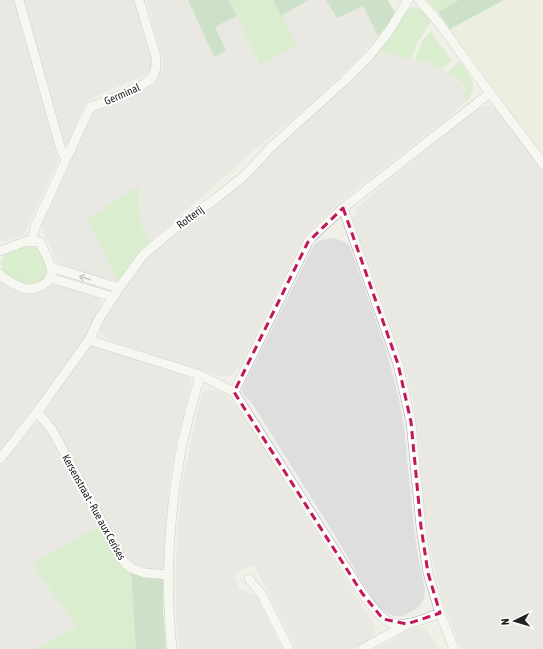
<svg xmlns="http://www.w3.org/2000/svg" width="543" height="649" viewBox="0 0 543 649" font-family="'Asap Condensed',sans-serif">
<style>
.residential{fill:#dfdede}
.farmland{fill:#e6eed5}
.grass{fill:#bee8b1}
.forest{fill:#a1ce9f}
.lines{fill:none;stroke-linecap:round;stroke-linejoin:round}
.street-casing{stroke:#a5a5a5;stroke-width:10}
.street{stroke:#fff;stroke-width:9}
.oneway{stroke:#9b9b9b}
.marked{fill:none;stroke:#c2185b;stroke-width:3;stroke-dasharray:8 5;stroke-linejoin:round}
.labels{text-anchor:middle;stroke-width:4;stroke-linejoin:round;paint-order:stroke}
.street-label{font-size:11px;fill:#212121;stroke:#fff}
</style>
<rect width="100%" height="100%" fill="#f1f0e8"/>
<!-- residential -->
<path class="residential" d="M0,0H15L58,153L57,162L25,232L19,237L5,241L0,240Z
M24,0H134L139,18L150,55L151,63V70L147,74L96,96L88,101L83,108L69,142L66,144L63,142Z
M146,0H188L214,57L215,27L237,16L260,65L297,45L281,16L309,0H326L337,18L363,6L378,36L359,58L313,102L253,151L150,242L143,229L139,215L137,187L118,282L91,275L58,263L44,234L42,223L86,124L94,114L100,108L153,85L158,79L162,70L163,62Z
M378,51L384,54L397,55L411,60L429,63L455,76L463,86L466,95L465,102L442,123L401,154L340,202L314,226L304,237L238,369L236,372L230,376L222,377L109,340L104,336L100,332V320L125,283L156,248Z
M488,105L496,109L540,167L543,173V649H461L445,608L437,581L429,541L423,499L420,451L414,406L405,367L382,300L355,227L353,218L357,208L389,180L475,111L481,107Z
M333,238L340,240L349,245L356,264L385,346L398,395L404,427L414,529L418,556L425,589L424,599L421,604L416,609L403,616H393L385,612L378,606L363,584L336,537L252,403L243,394L242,389L314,245L321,240Z
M0,280L7,285L22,293L32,295L54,285H61L98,297L101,300L98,312L86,339L59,376L38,402L0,451Z
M93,345L102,346L190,378L191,384L178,437L169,484L164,573L149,572L128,564L46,418L45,414L46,409L66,378L88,348Z
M214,390L221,392L226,396L241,411L360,603L374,623L375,631L373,636L366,642L352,649H296L254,564L233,575L240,589L256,595L282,649H179L176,616V556L181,491L198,409L202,394L205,391Z
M37,423L46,425L100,526L77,627L35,649H0V467L33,426Z
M421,627L426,630L438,649H376L409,630L415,628Z"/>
<!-- farmland -->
<path class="farmland" d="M504,0H543V145L539,149L450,29Z"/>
<!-- grass -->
<path class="grass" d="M229,0H273L297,45L260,65L237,16Z
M427,0H459L438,12Z
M414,7C423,9 426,14 431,22L418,41L411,60L397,55L384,54L378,51L405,13L410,8Z
M431,32L452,60L442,69L429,63L415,60C418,51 422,37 431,32Z
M459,61C470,77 480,83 467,102H465C468,87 461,78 447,72Z
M138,187L139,215L143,229L150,242L129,264L123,278L118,282L87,219Z
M28,246C32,246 36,247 39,250C42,255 48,268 47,274C45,282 35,286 27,285C24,285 19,282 16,280C12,278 8,276 5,274C0,269 0,259 5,255C10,251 21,248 28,246Z
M100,526L123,568L127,572L131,573L136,649H35L77,627L32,564Z"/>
<!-- forest -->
<path class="forest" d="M188,0H229L237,16L215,27L226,51L214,57Z
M273,0H309L281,16Z
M326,0H388L396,15L378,36L363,6L337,18Z
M459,0H504L450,29L438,12Z
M131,573L163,578V609L166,649H136Z"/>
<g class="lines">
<defs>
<path id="street" d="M19,0L61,150L66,159
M419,0L439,23L490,93L536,154L543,164
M343,208L398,364L411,422L421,527L428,573L440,613L454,649
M32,241L35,227L87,114L91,107C105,102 146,87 153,76C157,70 156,63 156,57L139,0
M0,251L27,241L40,242C43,250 49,258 51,268C53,278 46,285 36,288C33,288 30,290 27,289C18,288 10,281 2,277L0,274
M51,267L119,288
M50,278L113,297
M89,340L200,375L234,392L362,593C367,599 377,614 384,619C401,631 423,619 440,613
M234,392L308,242L317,232L343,208L490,93
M37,412L52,430L93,505L118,553L124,562L131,568L145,573L169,575
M0,459L37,412L89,340L99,319L119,288L143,255L175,228L214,200L245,175L270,148L344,81L370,55L383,39L391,28L408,0
M249,579L262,595L289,649
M172,649C165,585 169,518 180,455C185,428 193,401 200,375
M362,649L406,625"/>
</defs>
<!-- street casing -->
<use href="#street" class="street-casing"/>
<!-- street -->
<use href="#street" class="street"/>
</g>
<!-- one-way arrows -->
<defs><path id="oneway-shaft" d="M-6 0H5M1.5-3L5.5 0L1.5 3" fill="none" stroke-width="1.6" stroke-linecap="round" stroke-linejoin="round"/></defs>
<use class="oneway" href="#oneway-shaft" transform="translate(85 278) rotate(-162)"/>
<!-- marked area -->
<path d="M0 0H543V649H0ZM343,208L398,364L411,422L421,527L428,573L440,613L407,624L383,619L362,593L234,392L308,242Z" fill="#f1f0e8" fill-opacity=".55" fill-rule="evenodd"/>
<path class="marked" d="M343,208L398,364L411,422L421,527L428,573L440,613L407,624L383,619L362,593L234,392L308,242Z"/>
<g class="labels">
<!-- street labels -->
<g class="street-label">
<text transform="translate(122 94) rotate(-24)" y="4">Germinal</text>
<text transform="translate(190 217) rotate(-37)" y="4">Rotterij</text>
<text transform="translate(94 507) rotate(61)" y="4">Kersenstraat - Rue aux Cerises</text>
</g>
</g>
<!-- north arrow -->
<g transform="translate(515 621) rotate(265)" stroke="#ffffff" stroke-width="3" paint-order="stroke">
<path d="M0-3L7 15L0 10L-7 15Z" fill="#212121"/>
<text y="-6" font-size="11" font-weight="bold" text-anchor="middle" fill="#212121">N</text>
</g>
</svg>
